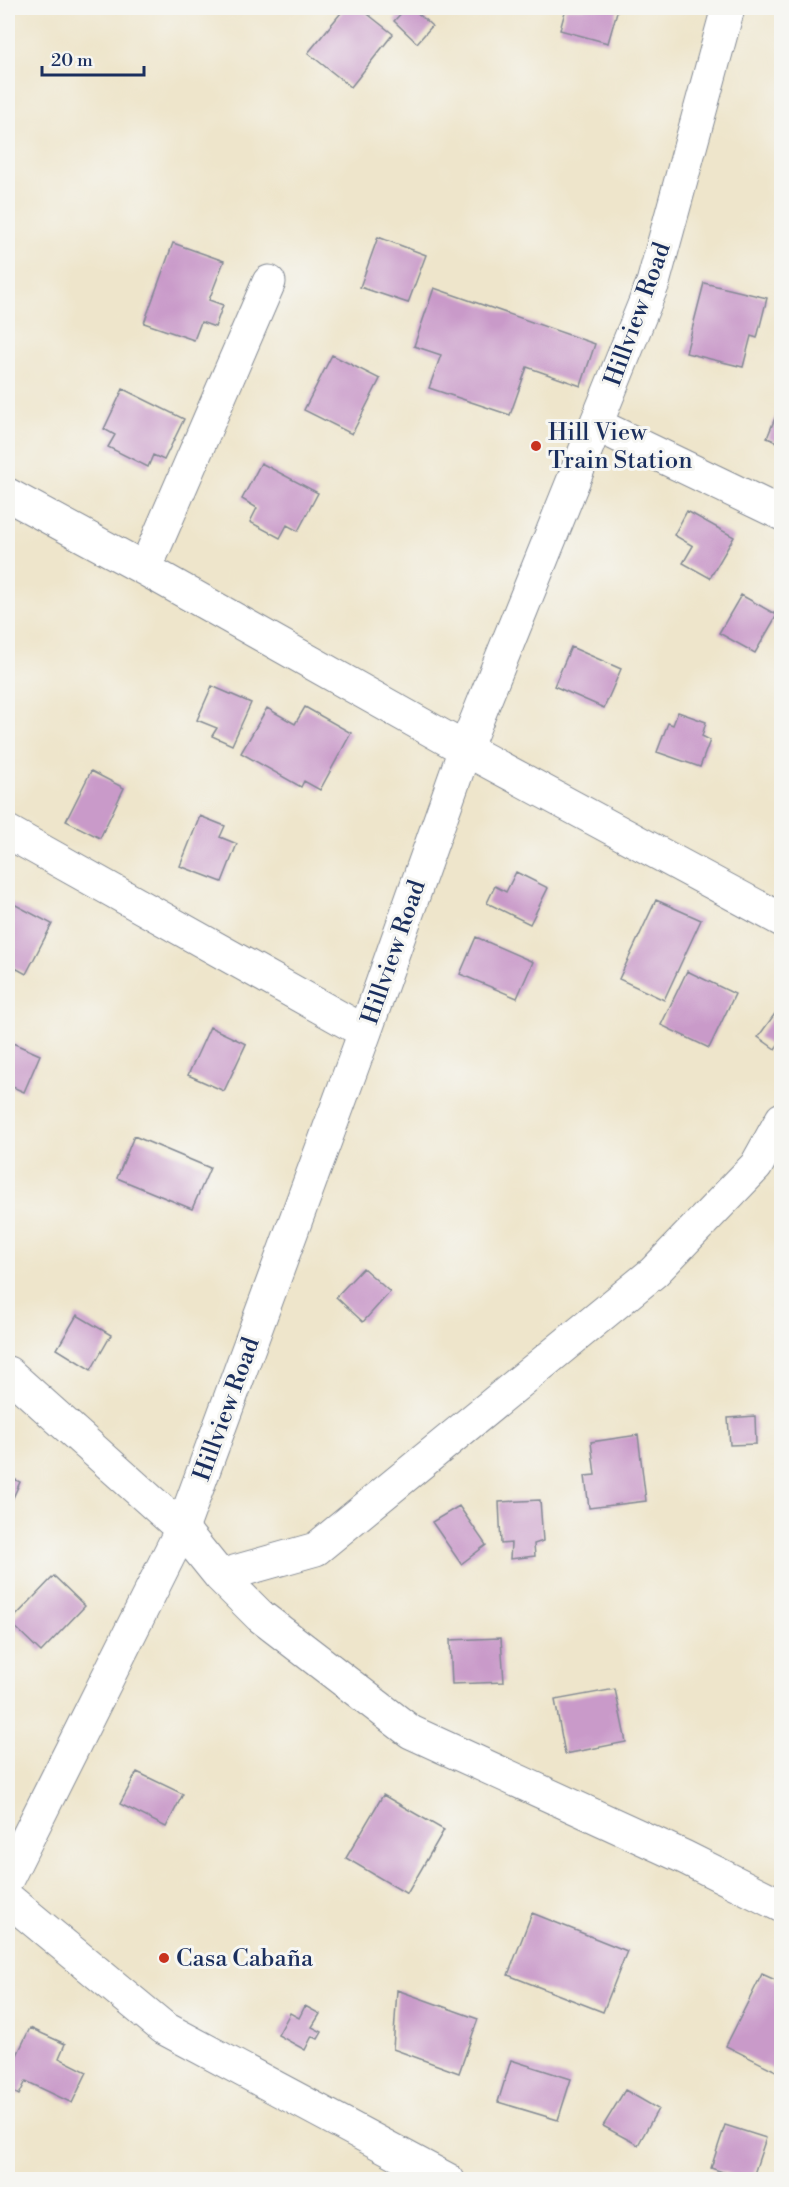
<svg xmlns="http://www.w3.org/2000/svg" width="789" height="2187" viewBox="0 0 789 2187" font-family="'Libre Bodoni',serif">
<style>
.building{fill:#c99ac9}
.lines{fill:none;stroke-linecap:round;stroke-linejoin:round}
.minor-casing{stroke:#848a94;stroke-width:35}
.minor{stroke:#fff;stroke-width:33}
.poi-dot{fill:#c8321e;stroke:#f6f6f2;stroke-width:2}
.labels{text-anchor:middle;stroke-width:6;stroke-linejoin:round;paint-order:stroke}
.street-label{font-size:24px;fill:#1b2f5e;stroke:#f6f6f2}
.poi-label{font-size:24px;fill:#1b2f5e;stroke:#f6f6f2;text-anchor:start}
</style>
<rect width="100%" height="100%" fill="#f6f6f2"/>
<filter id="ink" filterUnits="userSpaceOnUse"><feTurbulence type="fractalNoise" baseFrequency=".0167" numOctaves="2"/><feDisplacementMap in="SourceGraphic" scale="12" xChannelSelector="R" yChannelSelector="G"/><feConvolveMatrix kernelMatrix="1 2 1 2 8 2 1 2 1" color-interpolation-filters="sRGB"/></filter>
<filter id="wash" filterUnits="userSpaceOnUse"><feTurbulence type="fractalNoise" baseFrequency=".008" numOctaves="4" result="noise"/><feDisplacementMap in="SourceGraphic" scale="24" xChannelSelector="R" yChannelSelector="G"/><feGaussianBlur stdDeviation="1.35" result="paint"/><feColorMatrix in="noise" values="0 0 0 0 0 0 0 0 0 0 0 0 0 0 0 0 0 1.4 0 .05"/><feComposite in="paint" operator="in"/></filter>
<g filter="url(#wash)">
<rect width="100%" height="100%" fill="#eee5cb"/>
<g id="blocks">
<!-- building -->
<path class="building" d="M345,8H360L393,34L351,87L308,53Z
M406,8H412L432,26L417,43L394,21Z
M566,8H618L608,43L560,30Z
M378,237L426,255L408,303L360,287Z
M173,243L224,261L209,300L223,305L215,327L201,322L194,340L144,323Z
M704,283L767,298L757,338L751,336L743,367L686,353Z
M434,288L595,344L581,386L527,367L510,415L429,388L441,355L414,346Z
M332,355L380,379L352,434L304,410Z
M123,389L184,419L164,460L153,455L148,467L108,447L115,435L104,429Z
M781,403H782V444L767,438Z
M261,463L318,493L298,531L287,525L280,538L250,522L257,508L242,499Z
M687,511L734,537L710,578L683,563L693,546L674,535Z
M741,595L777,615L755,653L719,633Z
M571,647L621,669L604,708L554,686Z
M212,686L251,703L232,745L212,736L217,728L197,720Z
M305,707L351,733L320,790L304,781L301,787L241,753L267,708L295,724Z
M678,712L706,722L702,736L710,740L700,767L657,752L668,723L673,725Z
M91,771L124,788L100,838L66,821Z
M200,816L225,826L220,837L237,844L222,882L180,866Z
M516,872L548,888L530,924L487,903L495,886L506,892Z
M656,900L701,920L664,1000L619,979Z
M8,901L52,924L26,974L8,964Z
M476,937L533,962L517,998L460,974Z
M687,971L735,994L709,1048L661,1025Z
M782,1004V1039L775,1049L758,1037Z
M210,1027L246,1044L224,1091L188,1075Z
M8,1041L40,1055L24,1092L8,1085Z
M134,1136L210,1168L192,1209L117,1178Z
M363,1268L390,1292L363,1322L336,1297Z
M77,1315L111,1335L91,1370L57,1349Z
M755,1416L756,1444L730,1445L728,1418Z
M638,1435L646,1501L589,1508L585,1476L595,1475L591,1442Z
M8,1476L20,1482L8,1509Z
M540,1500L543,1541L534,1544L535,1556L510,1559L511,1543L501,1544L499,1502Z
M459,1506L486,1545L461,1564L432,1522Z
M54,1576L85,1606L41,1652L10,1622Z
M501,1638L504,1682L452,1684L450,1640Z
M615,1689L626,1742L565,1754L555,1700Z
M137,1772L183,1794L166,1827L120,1804Z
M383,1795L444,1830L407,1894L346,1858Z
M532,1913L627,1951L603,2012L508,1975Z
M762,1974L782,1983V2074L726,2046Z
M397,1990L478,2019L459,2073L393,2049Z
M305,2006L320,2014L312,2027L322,2032L318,2039L312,2036L305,2050L278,2035L290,2013L299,2018Z
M30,2028L65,2044L59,2058L87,2072L72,2103L26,2081L19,2095L8,2089V2074Z
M511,2060L571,2079L558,2120L498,2102Z
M625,2090L658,2109L638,2145L603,2126Z
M725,2125L766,2138L752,2180H746L711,2168Z"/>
</g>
</g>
<g filter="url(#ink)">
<use href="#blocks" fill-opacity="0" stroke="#848a94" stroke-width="1.5"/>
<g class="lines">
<defs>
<path id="minor" d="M597,425L782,514
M8,495L145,569L465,749L782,920
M145,569L269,282
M8,832L365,1032
M8,1373L182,1529L220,1576L260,1616L411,1732L684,1857L782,1906
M220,1576L316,1549L654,1272L756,1166L782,1119
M8,1877L182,1529L365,1032L465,749L653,283L728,8
M8,1899L164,2028L448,2180"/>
</defs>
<!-- minor casing -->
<use href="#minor" class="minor-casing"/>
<!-- minor -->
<use href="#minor" class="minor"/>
</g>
</g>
<!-- markers -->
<g class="poi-dot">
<circle cx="536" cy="446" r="6"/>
<circle cx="164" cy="1958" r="6"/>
</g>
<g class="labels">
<!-- street labels -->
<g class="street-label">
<text transform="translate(637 314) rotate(-70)" y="8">Hillview Road</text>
<text transform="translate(393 952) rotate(-71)" y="8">Hillview Road</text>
<text transform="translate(226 1409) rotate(-70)" y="8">Hillview Road</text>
</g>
<!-- poi labels -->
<g class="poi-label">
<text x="548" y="440">Hill View<tspan x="548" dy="28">Train Station</tspan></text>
<text x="176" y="1966">Casa Cabaña</text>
</g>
</g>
<!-- margin -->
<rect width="789" height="2187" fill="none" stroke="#f6f6f2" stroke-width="30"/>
<!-- scale -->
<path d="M42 66v9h102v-9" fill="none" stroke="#1b2f5e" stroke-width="3"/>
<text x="51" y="66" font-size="18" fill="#1b2f5e" stroke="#f6f6f2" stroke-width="4.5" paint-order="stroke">20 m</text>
</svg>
